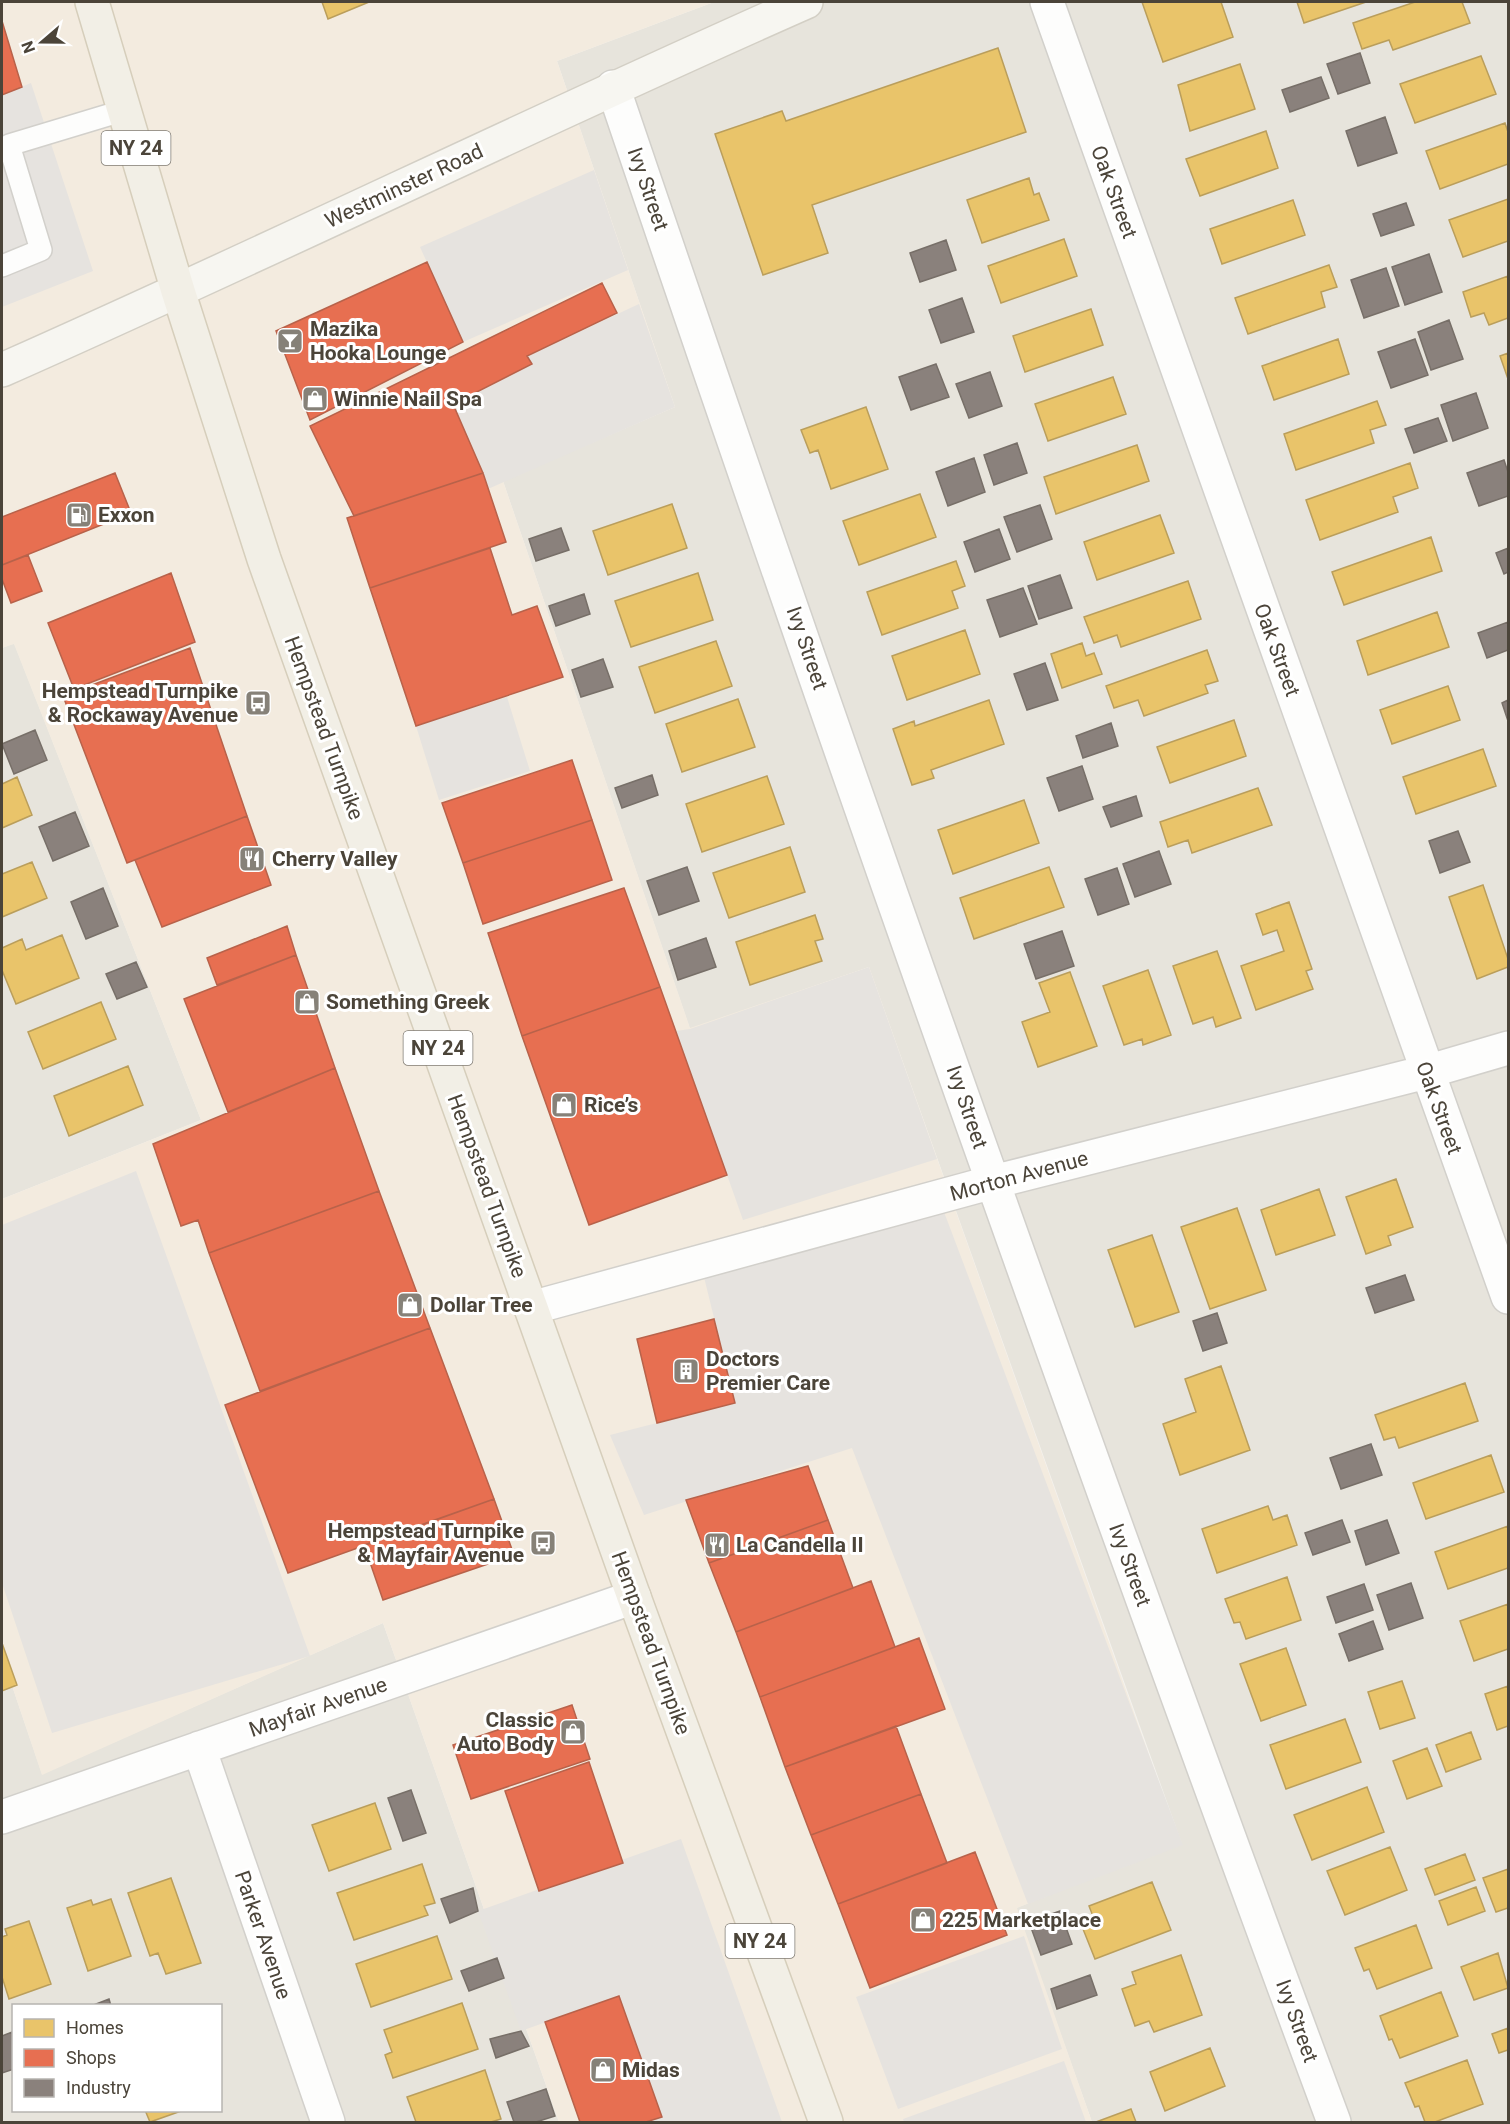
<svg xmlns="http://www.w3.org/2000/svg" width="1510" height="2124" viewBox="0 0 1510 2124" font-family="Roboto,sans-serif">
<style>
.residential{fill:#e7e4dc;fill-rule:evenodd}
.commercial{fill:#f3ebdf}
.parking{fill:#e6e3df}
.homes{fill:#e9c46a;stroke:#ba9e5b;stroke-width:1.5}
.shops{fill:#e76f51;stroke:#b8624a;stroke-width:1.5}
.industry{fill:#8a817c;stroke:#776f68;stroke-width:1.5}
.lines{fill:none;stroke-linecap:round;stroke-linejoin:round}
.service-casing{stroke:#d2d0cb;stroke-width:24}
.minor-casing{stroke:#d2d0cb;stroke-width:36}
.secondary-casing{stroke:#d3cfc5;stroke-width:36}
.primary-casing{stroke:#d6cebb;stroke-width:36}
.service{stroke:#fdfdfc;stroke-width:21}
.minor{stroke:#fdfdfc;stroke-width:33}
.secondary{stroke:#f7f6f1;stroke-width:33}
.primary{stroke:#f2efe6;stroke-width:33}
.labels{text-anchor:middle;stroke-width:6;stroke-linejoin:round;paint-order:stroke}
.shield{fill:#fff;stroke:#817c74;stroke-width:1.5}
.shield-label{font-size:20px;font-weight:bold;fill:#4b4439}
.street-label{font-size:21px;fill:#4b4439;stroke:#fff}
.poi-label{font-size:21px;font-weight:bold;fill:#4b4439;stroke:#fff;text-anchor:start}
</style>
<rect width="100%" height="100%" fill="#f4f2ee"/>
<!-- residential -->
<path class="residential" d="M714,2H1508V2122H1092L1016,1908L1182,1844L869,967L690,1029L503,481L675,407L557,61Z
M14,643L201,1120L2,1199V648Z
M383,1623L559,2122H2V1656L42,1774ZM14,2006H220V2110H14Z"/>
<!-- commercial -->
<path class="commercial" d="M2,2H714L557,61L675,407L503,481L690,1028L869,967L1180,1842L1017,1908L1092,2122H559L383,1623L42,1775L2,1656V1199L201,1120L14,644L2,648Z"/>
<!-- parking -->
<path class="parking" d="M31,83L93,271L2,307V95Z
M594,170L628,270L463,342L420,247Z
M639,304L675,407L488,489L453,404L532,364L527,356Z
M507,697L530,771L439,800L416,726Z
M869,967L937,1159L743,1220L676,1031L690,1029Z
M136,1171L310,1656L52,1733L2,1583V1225Z
M941,1204L1183,1845L1028,1904L852,1448L644,1515L610,1435L735,1403L702,1269Z
M681,1839L782,2122H646L662,2117L619,1996L521,2031L478,1911Z
M1024,1936L1062,2049L898,2109L856,1997Z
M1064,2061L1086,2122H904L903,2119Z"/>
<!-- homes -->
<path class="homes" d="M322,2H369L328,19Z
M1142,2H1221L1233,37L1163,62Z
M1297,2H1366L1304,23Z
M1415,2H1462L1470,23L1393,50L1389,40L1362,49L1353,23Z
M998,48L1026,132L812,205L828,253L763,275L715,134L782,111L786,121Z
M1481,56L1496,94L1415,123L1400,84Z
M1240,64L1255,109L1190,131L1178,85Z
M1505,123L1508,132V164L1440,189L1426,151Z
M1266,131L1278,168L1200,196L1186,159Z
M1029,178L1034,195L1039,193L1049,220L982,243L967,200Z
M1508,199V241L1463,257L1449,220Z
M1293,200L1305,235L1222,264L1210,229Z
M1064,239L1077,276L1001,303L988,266Z
M1329,265L1337,287L1321,292L1325,307L1248,334L1235,298Z
M1508,276V318L1489,325L1484,313L1471,317L1463,292Z
M1091,309L1103,345L1025,372L1013,336Z
M1338,339L1349,374L1274,400L1262,366Z
M1508,353V379L1500,356Z
M1113,377L1126,414L1048,441L1035,404Z
M1377,401L1386,425L1370,430L1374,443L1296,470L1284,434Z
M866,407L888,469L831,489L818,450L810,453L801,430Z
M1137,445L1149,481L1056,514L1044,477Z
M1410,463L1418,488L1393,497L1398,512L1320,540L1306,500Z
M920,494L936,537L859,565L843,521Z
M672,504L687,548L608,575L593,531Z
M1160,515L1174,553L1097,580L1084,542Z
M1431,537L1442,571L1344,605L1332,572Z
M956,561L965,586L952,591L958,608L882,635L867,592Z
M698,573L713,620L631,647L615,601Z
M1188,581L1201,619L1121,647L1117,635L1094,643L1084,617Z
M1437,612L1449,647L1368,675L1357,641Z
M965,630L980,674L907,700L892,656Z
M716,641L732,686L655,713L639,667Z
M1082,643L1086,656L1094,653L1102,674L1062,688L1051,654Z
M1207,650L1218,681L1205,685L1208,693L1144,716L1138,700L1114,708L1106,686Z
M1448,686L1460,720L1392,744L1380,710Z
M738,699L755,747L682,772L666,724Z
M989,700L1004,744L931,770L934,778L912,785L893,729L914,721L915,726Z
M1234,720L1246,756L1170,783L1157,747Z
M1483,749L1496,786L1416,814L1403,777Z
M767,776L784,824L702,852L686,804Z
M17,777L32,815L2,828V784Z
M1258,788L1272,825L1192,853L1188,840L1168,847L1160,822Z
M1024,800L1039,843L953,874L938,830Z
M790,847L805,892L729,918L713,873Z
M32,862L47,898L2,917V874Z
M1049,867L1064,907L974,939L960,898Z
M1483,885L1508,959V967L1477,979L1449,897Z
M1289,902L1312,969L1306,971L1313,989L1256,1010L1241,966L1284,951L1277,930L1263,935L1256,914Z
M815,915L823,939L815,941L822,961L750,985L736,942Z
M62,935L79,978L16,1004L2,970V948L22,939L26,950Z
M1217,951L1241,1018L1216,1027L1213,1017L1193,1024L1173,966Z
M1148,970L1171,1035L1143,1045L1142,1039L1124,1045L1103,986Z
M1070,972L1097,1046L1038,1067L1022,1022L1050,1012L1039,983Z
M101,1002L116,1039L43,1069L28,1032Z
M128,1066L143,1105L69,1136L54,1096Z
M1396,1179L1413,1227L1388,1236L1391,1245L1366,1254L1346,1197Z
M1319,1189L1335,1235L1276,1255L1261,1210Z
M1237,1208L1266,1290L1210,1309L1181,1227Z
M1152,1235L1179,1312L1135,1327L1108,1250Z
M1221,1366L1250,1450L1180,1475L1163,1424L1196,1412L1185,1379Z
M1465,1383L1478,1421L1399,1448L1395,1437L1384,1440L1375,1415Z
M1491,1455L1504,1492L1426,1519L1413,1483Z
M1268,1506L1273,1520L1287,1515L1297,1545L1217,1573L1202,1529Z
M1508,1526V1568L1448,1589L1435,1552Z
M1287,1577L1301,1620L1246,1639L1240,1622L1234,1623L1225,1599Z
M1508,1604V1649L1474,1661L1460,1621Z
M2,1643L17,1685L2,1691Z
M1286,1648L1306,1705L1261,1721L1240,1664Z
M1402,1681L1415,1718L1380,1729L1368,1692Z
M1508,1686V1726L1497,1730L1485,1694Z
M1345,1719L1361,1762L1286,1789L1270,1745Z
M1471,1732L1481,1759L1446,1772L1436,1745Z
M1427,1748L1442,1786L1407,1799L1393,1761Z
M1367,1787L1384,1832L1312,1860L1294,1815Z
M375,1803L391,1849L329,1871L312,1825Z
M1390,1847L1407,1890L1345,1915L1327,1871Z
M1465,1854L1475,1880L1435,1895L1425,1869Z
M422,1864L435,1903L424,1906L428,1915L354,1940L337,1893Z
M1508,1869V1908L1496,1912L1483,1878Z
M171,1878L201,1963L166,1974L158,1953L150,1956L128,1893Z
M1152,1882L1171,1930L1095,1959L1083,1929L1096,1924L1089,1906Z
M1476,1887L1485,1911L1448,1925L1439,1901Z
M111,1899L131,1956L88,1971L67,1908L91,1900L93,1905Z
M29,1921L51,1984L9,1999L2,1977V1937L7,1935L5,1929Z
M1416,1925L1432,1968L1377,1989L1369,1969L1364,1971L1355,1948Z
M437,1936L452,1979L371,2007L356,1964Z
M1498,1953L1508,1988L1474,2000L1461,1967Z
M1181,1955L1202,2015L1154,2032L1149,2021L1135,2026L1122,1989L1136,1984L1132,1972Z
M1441,1992L1458,2036L1400,2058L1392,2039L1389,2040L1380,2016Z
M462,2003L478,2049L393,2078L385,2055L392,2052L384,2030Z
M1508,2028V2050L1499,2053L1492,2034Z
M1210,2048L1225,2086L1165,2111L1150,2072Z
M1467,2060L1483,2104L1435,2122H1425L1419,2106L1415,2107L1405,2083Z
M485,2070L501,2119L491,2122H416L407,2097Z
M1131,2109L1136,2122H1096Z
M145,2110H184L150,2122Z"/>
<!-- shops -->
<path class="shops" d="M2,21L22,87L2,95Z
M427,262L463,342L310,420L276,331Z
M602,283L617,313L527,356L532,364L453,404L483,473L354,516L310,426Z
M115,473L131,513L2,565V517Z
M483,473L506,542L370,588L347,518Z
M490,548L512,615L537,606L563,677L416,726L370,588Z
M28,555L42,591L11,603L2,579V565Z
M171,573L195,642L74,689L48,623Z
M190,648L247,816L127,863L63,696Z
M572,760L592,820L463,863L442,803Z
M247,816L271,885L162,927L135,860Z
M592,820L612,880L483,924L463,863Z
M624,888L660,987L522,1036L488,933Z
M287,926L296,955L217,985L207,958Z
M296,955L335,1068L228,1112L184,999Z
M660,987L727,1175L589,1225L522,1036Z
M335,1068L379,1191L209,1253L198,1220L181,1226L153,1144Z
M379,1191L430,1328L260,1391L209,1253Z
M714,1319L735,1403L657,1423L637,1339Z
M430,1328L494,1499L288,1573L225,1405Z
M808,1466L828,1520L709,1563L686,1500Z
M494,1499L514,1555L383,1600L364,1545Z
M828,1520L853,1588L736,1632L709,1563Z
M871,1581L895,1647L760,1697L736,1632Z
M919,1638L945,1709L785,1767L760,1697Z
M572,1705L590,1759L471,1799L453,1745Z
M896,1726L921,1794L811,1835L785,1767Z
M589,1762L623,1863L539,1891L505,1791Z
M921,1794L947,1863L838,1904L811,1835Z
M975,1852L1007,1935L870,1988L838,1904Z
M619,1996L662,2117L646,2122H580L545,2022Z"/>
<!-- industry -->
<path class="industry" d="M1360,53L1370,83L1338,94L1327,64Z
M1321,77L1329,98L1290,112L1282,90Z
M1385,117L1397,153L1358,166L1346,131Z
M1406,203L1414,225L1381,236L1373,214Z
M946,240L956,270L920,282L910,253Z
M1429,254L1442,292L1405,305L1392,267Z
M1386,268L1399,306L1364,318L1351,280Z
M962,298L974,332L941,343L929,310Z
M1449,320L1463,359L1431,370L1418,332Z
M1415,339L1428,375L1391,388L1378,352Z
M936,364L949,397L911,410L899,377Z
M990,372L1002,406L969,418L956,384Z
M1476,393L1488,428L1453,441L1441,405Z
M1438,418L1447,441L1414,453L1405,429Z
M1017,443L1027,473L994,485L984,455Z
M974,458L985,492L948,506L936,472Z
M1504,460L1508,472V496L1479,506L1467,473Z
M1040,505L1052,539L1017,552L1004,517Z
M561,528L569,550L536,561L529,539Z
M999,529L1010,559L975,572L964,542Z
M1508,548V572L1504,574L1496,553Z
M1060,575L1072,608L1039,619L1028,586Z
M1023,588L1037,624L1000,637L987,600Z
M584,594L590,614L556,626L549,606Z
M1508,622V650L1487,658L1478,633Z
M603,659L613,687L581,697L572,670Z
M1045,663L1058,700L1027,710L1014,674Z
M1508,700V721L1502,703Z
M1111,723L1118,746L1083,758L1076,736Z
M35,730L47,760L14,774L2,744Z
M1082,766L1093,799L1059,811L1047,778Z
M652,775L658,795L622,808L615,788Z
M1136,796L1142,816L1111,827L1103,807Z
M75,812L89,846L53,861L39,827Z
M1458,831L1470,862L1440,873L1429,841Z
M1159,851L1171,884L1135,897L1123,864Z
M687,867L699,901L659,915L647,881Z
M1117,868L1129,904L1098,915L1085,879Z
M103,888L118,926L86,939L71,902Z
M1062,931L1074,966L1036,979L1024,944Z
M706,938L716,967L678,980L669,951Z
M136,962L147,987L117,999L106,974Z
M1405,1275L1414,1300L1375,1313L1366,1288Z
M1217,1313L1227,1343L1203,1351L1193,1321Z
M1371,1444L1382,1475L1341,1489L1330,1458Z
M1342,1520L1350,1542L1313,1555L1305,1533Z
M1387,1520L1399,1553L1366,1565L1355,1531Z
M1411,1583L1423,1618L1389,1630L1377,1595Z
M1364,1584L1373,1610L1336,1623L1327,1597Z
M1373,1621L1383,1649L1349,1661L1339,1634Z
M411,1790L426,1833L403,1841L388,1798Z
M473,1888L478,1911L450,1923L441,1899Z
M1060,1911L1072,1944L1041,1955L1029,1922Z
M497,1958L504,1978L469,1991L461,1971Z
M1090,1975L1097,1995L1057,2009L1051,1989Z
M109,1999L111,2006H91Z
M521,2031L529,2046L496,2058L490,2039Z
M12,2032L14,2069L2,2073V2036Z
M546,2089L555,2116L536,2122H514L507,2102Z"/>
<g class="lines">
<defs>
<path id="service" d="M2,266L41,250L9,145L125,110"/>
<path id="minor" d="M1047,2L1508,1297
M613,87C844,769 1084,1448 1334,2122
M531,1308L993,1182L1426,1072L1508,1048
M199,1748L328,2122
M2,1817L634,1597"/>
<path id="secondary" d="M2,370C271,251 536,121 806,2"/>
<path id="primary" d="M92,2L178,291L264,559L634,1597L826,2122"/>
</defs>
<!-- service casing -->
<use href="#service" class="service-casing"/>
<!-- minor casing -->
<use href="#minor" class="minor-casing"/>
<!-- secondary casing -->
<use href="#secondary" class="secondary-casing"/>
<!-- primary casing -->
<use href="#primary" class="primary-casing"/>
<!-- service -->
<use href="#service" class="service"/>
<!-- minor -->
<use href="#minor" class="minor"/>
<!-- secondary -->
<use href="#secondary" class="secondary"/>
<!-- primary -->
<use href="#primary" class="primary"/>
</g>
<!-- icons -->
<defs>
<symbol id="bar-square" viewBox="-11 -11 22 22"><rect x="-9" y="-9" width="18" height="18" rx="4" fill="#868178" stroke="#fff"/><path d="M-6-5H6L.8 .8V4.5H3.5V6h-7V4.5H-.8V.8Z" fill="#fff"/></symbol>
<symbol id="shop-square" viewBox="-11 -11 22 22"><rect x="-9" y="-9" width="18" height="18" rx="4" fill="#868178" stroke="#fff"/><path d="M-5-2.5h2.3a2.7 3.5 0 0 1 5.4 0H5L5.5 6h-11ZM-1.5-2.5h3a1.5 2.3 0 0 0-3 0Z" fill="#fff"/></symbol>
<symbol id="fuel-square" viewBox="-11 -11 22 22"><rect x="-9" y="-9" width="18" height="18" rx="4" fill="#868178" stroke="#fff"/><path d="M-5.5-6h7V0h2V4h1.3V-2.5L3-4.5l.8-.8L6-3V5H2.5V1h-1V6h-7ZM-4.2-4.7v3.2H.2V-4.7Z" fill="#fff"/></symbol>
<symbol id="bus-square" viewBox="-11 -11 22 22"><rect x="-9" y="-9" width="18" height="18" rx="4" fill="#868178" stroke="#fff"/><path d="M-5-6H5V4H4V6H2V4H-2V6H-4V4H-5ZM-3.5-4V0h7V-4ZM-3.5 1.2v1.5H-2V1.2ZM2 1.2v1.5H3.5V1.2Z" fill="#fff"/></symbol>
<symbol id="restaurant-square" viewBox="-11 -11 22 22"><rect x="-9" y="-9" width="18" height="18" rx="4" fill="#868178" stroke="#fff"/><path d="M-5-6h1v4h1v-4h1v4h1v-4h1v5L-1.5 .5V6h-2V.5L-5-1ZM5-6V6H3V1.5H1.5Q1.5-4 5-6Z" fill="#fff"/></symbol>
<symbol id="building-square" viewBox="-11 -11 22 22"><rect x="-9" y="-9" width="18" height="18" rx="4" fill="#868178" stroke="#fff"/><path d="M-4-6H4V6H1V3H-1V6H-4ZM-2.5-4.3h1.7v1.8h-1.7ZM.8-4.3h1.7v1.8H.8ZM-2.5-1h1.7V.8h-1.7ZM.8-1h1.7V.8H.8Z" fill="#fff"/></symbol>
</defs>
<g fill-rule="evenodd">
<use href="#bar-square" x="275" y="326" width="30" height="30"/>
<use href="#shop-square" x="300" y="384" width="30" height="30"/>
<use href="#fuel-square" x="64" y="500" width="30" height="30"/>
<use href="#bus-square" x="243" y="688" width="30" height="30"/>
<use href="#restaurant-square" x="237" y="844" width="30" height="30"/>
<use href="#shop-square" x="292" y="987" width="30" height="30"/>
<use href="#shop-square" x="549" y="1090" width="30" height="30"/>
<use href="#shop-square" x="395" y="1290" width="30" height="30"/>
<use href="#building-square" x="671" y="1356" width="30" height="30"/>
<use href="#bus-square" x="528" y="1528" width="30" height="30"/>
<use href="#restaurant-square" x="702" y="1530" width="30" height="30"/>
<use href="#shop-square" x="558" y="1717" width="30" height="30"/>
<use href="#shop-square" x="908" y="1905" width="30" height="30"/>
<use href="#shop-square" x="588" y="2055" width="30" height="30"/>
</g>
<g class="labels">
<!-- shield labels -->
<g class="shield">
<rect x="101.5" y="131" width="69" height="34" rx="4.5"/>
<rect x="403.5" y="1031" width="69" height="34" rx="4.5"/>
<rect x="725.5" y="1924" width="69" height="34" rx="4.5"/>
</g>
<g class="shield-label">
<text x="136" y="155">NY 24</text>
<text x="438" y="1055">NY 24</text>
<text x="760" y="1948">NY 24</text>
</g>
<!-- street labels -->
<g class="street-label">
<text transform="translate(404 186) rotate(-25)" y="7">Westminster Road</text>
<text transform="translate(648 189) rotate(71)" y="7">Ivy Street</text>
<text transform="translate(1114 192) rotate(70)" y="7">Oak Street</text>
<text transform="translate(807 648) rotate(71)" y="7">Ivy Street</text>
<text transform="translate(1277 650) rotate(70)" y="7">Oak Street</text>
<text transform="translate(324 728) rotate(70)" y="7">Hempstead Turnpike</text>
<text transform="translate(967 1107) rotate(71)" y="7">Ivy Street</text>
<text transform="translate(1439 1108) rotate(70)" y="7">Oak Street</text>
<text transform="translate(1019 1176) rotate(-15)" y="7">Morton Avenue</text>
<text transform="translate(487 1186) rotate(70)" y="7">Hempstead Turnpike</text>
<text transform="translate(1130 1565) rotate(70)" y="7">Ivy Street</text>
<text transform="translate(651 1643) rotate(70)" y="7">Hempstead Turnpike</text>
<text transform="translate(318 1707) rotate(-19)" y="7">Mayfair Avenue</text>
<text transform="translate(263 1935) rotate(71)" y="7">Parker Avenue</text>
<text transform="translate(1297 2021) rotate(70)" y="7">Ivy Street</text>
</g>
<!-- poi labels -->
<g class="poi-label">
<text x="310" y="336">Mazika<tspan x="310" dy="24">Hooka Lounge</tspan></text>
<text x="334" y="406">Winnie Nail Spa</text>
<text x="98" y="522">Exxon</text>
<text x="238" y="698" text-anchor="end">Hempstead Turnpike<tspan x="238" dy="24">&amp; Rockaway Avenue</tspan></text>
<text x="272" y="866">Cherry Valley</text>
<text x="326" y="1009">Something Greek</text>
<text x="584" y="1112">Rice’s</text>
<text x="430" y="1312">Dollar Tree</text>
<text x="706" y="1366">Doctors<tspan x="706" dy="24">Premier Care</tspan></text>
<text x="524" y="1538" text-anchor="end">Hempstead Turnpike<tspan x="524" dy="24">&amp; Mayfair Avenue</tspan></text>
<text x="736" y="1552">La Candella II</text>
<text x="554" y="1727" text-anchor="end">Classic<tspan x="554" dy="24">Auto Body</tspan></text>
<text x="942" y="1927">225 Marketplace</text>
<text x="622" y="2077">Midas</text>
</g>
</g>
<!-- border -->
<rect width="1510" height="2124" fill="none" stroke="#4b4439" stroke-width="6"/>
<!-- legend -->
<rect x="12" y="2004" width="210" height="108" fill="#ffffff" stroke="#b7b4b0" stroke-width="1.5"/>
<rect x="24" y="2019" width="30" height="18" fill="#e9c46a" stroke="#b7b4b0" stroke-width="1.5"/>
<text x="66" y="2034" font-size="18" fill="#4b4439">Homes</text>
<rect x="24" y="2049" width="30" height="18" fill="#e76f51" stroke="#b7b4b0" stroke-width="1.5"/>
<text x="66" y="2064" font-size="18" fill="#4b4439">Shops</text>
<rect x="24" y="2079" width="30" height="18" fill="#8a817c" stroke="#b7b4b0" stroke-width="1.5"/>
<text x="66" y="2094" font-size="18" fill="#4b4439">Industry</text>
<!-- north arrow -->
<g transform="translate(42 42) rotate(250)" stroke="#ffffff" stroke-width="4.5" paint-order="stroke">
<path d="M0-4.5L10 22L0 15L-10 22Z" fill="#4b4439"/>
<text y="-9" font-size="16" font-weight="bold" text-anchor="middle" fill="#4b4439">N</text>
</g>
</svg>
